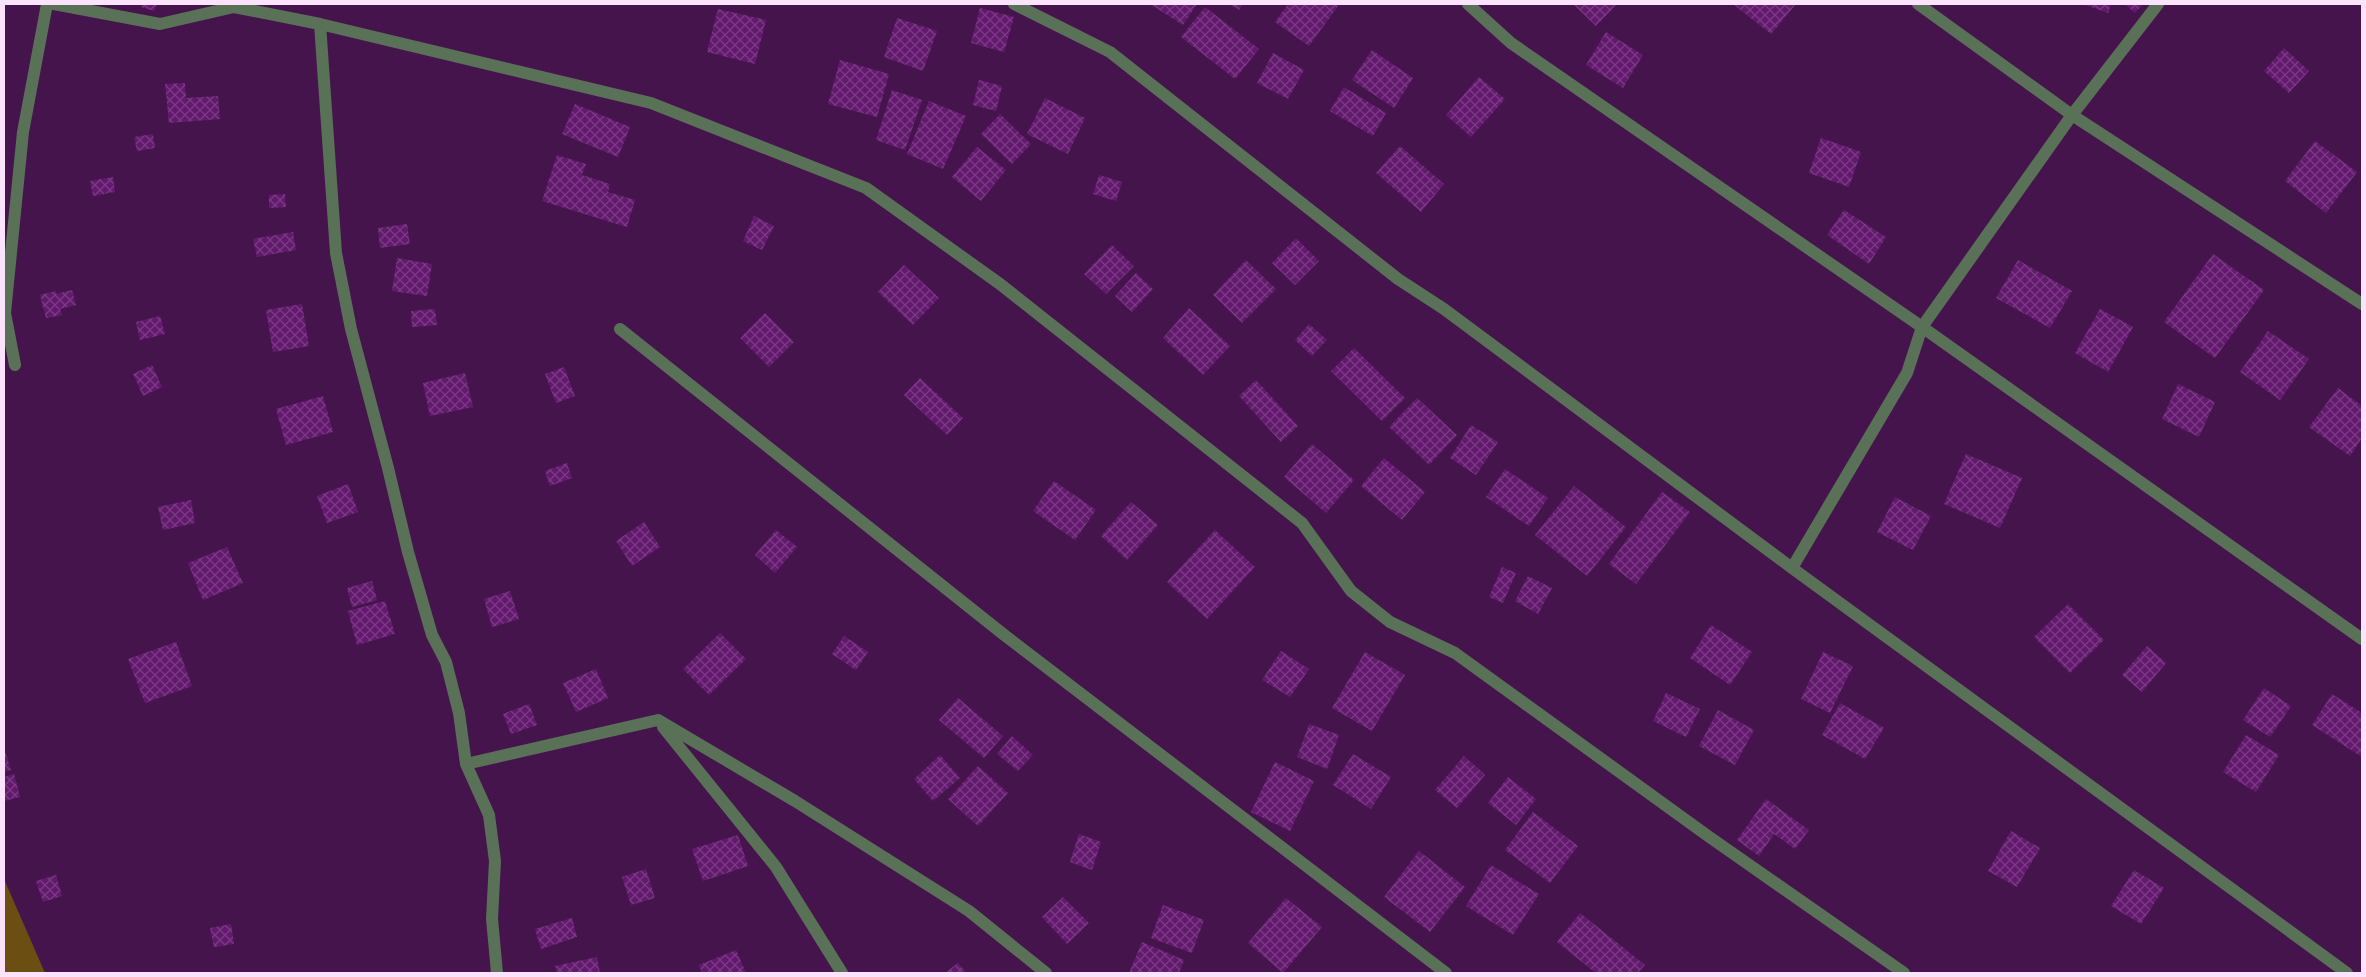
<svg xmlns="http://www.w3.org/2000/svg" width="2366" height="977" viewBox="0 0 2366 977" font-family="'Noto Sans',sans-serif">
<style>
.garden{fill:#6b4f12}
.building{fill:url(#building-cross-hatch)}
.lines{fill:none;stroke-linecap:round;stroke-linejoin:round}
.minor{stroke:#597157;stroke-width:12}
</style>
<defs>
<pattern id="building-cross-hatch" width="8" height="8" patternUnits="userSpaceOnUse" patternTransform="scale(1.25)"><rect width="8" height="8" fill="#631a6e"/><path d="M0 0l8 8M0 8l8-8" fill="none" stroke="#7a3b84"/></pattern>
</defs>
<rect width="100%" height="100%" fill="#46144d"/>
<!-- garden -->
<path class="garden" d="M4,879L45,973H4Z"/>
<!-- building -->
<path class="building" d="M142,4H157L154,11L141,7Z
M1150,4H1197L1183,25Z
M1229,4H1243L1239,10Z
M1288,4H1336L1338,6L1309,46L1275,22Z
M1573,4H1617L1596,26Z
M1733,4H1796L1771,34Z
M2083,4H2111L2108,13Z
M2125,4H2143L2135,13Z
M1205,7L1259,49L1235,79L1181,37Z
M980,8L1014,17L1004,52L971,43Z
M718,9L766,20L755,64L707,52Z
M897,18L937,31L923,71L884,57Z
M1606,32L1643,55L1623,88L1586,65Z
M2284,48L2309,71L2289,93L2264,71Z
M1372,50L1413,78L1394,108L1352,80Z
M1273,53L1304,70L1288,99L1257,83Z
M840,60L889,74L877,117L828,104Z
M1479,77L1505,99L1471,137L1446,115Z
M979,80L1002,86L996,111L973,105Z
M185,83L186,98L218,96L220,119L169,123L165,84Z
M1344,87L1386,113L1373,136L1330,111Z
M892,90L922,100L905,150L876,140Z
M1045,98L1085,118L1068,154L1027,134Z
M929,101L966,116L943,169L907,154Z
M575,104L630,127L618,157L562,134Z
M1000,114L1031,144L1012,164L981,134Z
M153,134L155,148L137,151L134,137Z
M1821,138L1861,152L1849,187L1809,173Z
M2315,141L2357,172L2326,213L2285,181Z
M1400,146L1444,184L1421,212L1376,173Z
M977,147L1006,170L981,201L952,177Z
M557,155L586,164L582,175L610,184L608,192L635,200L627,227L542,201Z
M1099,175L1122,182L1116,201L1093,194Z
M113,177L115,192L93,196L90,181Z
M285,194L286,207L269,208V195Z
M1844,210L1886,237L1869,264L1827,235Z
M754,216L774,226L762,250L743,241Z
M407,224L410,244L380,248L378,228Z
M293,232L296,250L257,257L253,239Z
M1296,238L1319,261L1295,285L1272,263Z
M1112,245L1134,266L1106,294L1084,274Z
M2213,254L2264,290L2215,358L2164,322Z
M397,258L432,264L427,296L392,291Z
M1246,260L1276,289L1242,323L1213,295Z
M2018,260L2072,291L2050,328L1996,298Z
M904,265L939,298L913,325L878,292Z
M1136,273L1153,289L1132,312L1115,296Z
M72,290L76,305L60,309L62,315L46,318L40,295L56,291V294Z
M302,304L309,346L273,352L266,310Z
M1189,308L1230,346L1203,375L1163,338Z
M435,309L437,325L412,327L411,311Z
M2100,309L2133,327L2108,372L2075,353Z
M765,313L794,342L769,367L740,338Z
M160,316L165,334L140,340L136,322Z
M1309,324L1327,340L1312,356L1295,340Z
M2268,331L2309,359L2280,400L2240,372Z
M1354,348L1405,398L1382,421L1331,371Z
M152,365L162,387L143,396L133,374Z
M564,367L575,396L556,403L545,374Z
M465,373L473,407L430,416L423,383Z
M920,378L963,418L947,435L904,395Z
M1256,380L1298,426L1281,442L1239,396Z
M2178,384L2215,402L2199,437L2162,419Z
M2338,388L2362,406V438L2350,456L2309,427Z
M323,396L333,432L286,445L276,409Z
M1417,398L1457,435L1429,465L1389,427Z
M1471,425L1498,442L1476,475L1450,458Z
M1312,444L1354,480L1326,513L1284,477Z
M1966,454L2022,478L2000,528L1944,504Z
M1384,458L1425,492L1402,520L1361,486Z
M567,463L572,478L550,486L545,471Z
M1505,469L1548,498L1529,526L1486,497Z
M1054,481L1096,510L1075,540L1033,511Z
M348,484L358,512L327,523L317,496Z
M1574,486L1626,527L1587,576L1535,535Z
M1662,492L1690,512L1636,584L1609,564Z
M1895,497L1931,516L1913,550L1877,532Z
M191,500L195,523L163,530L158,507Z
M1131,502L1158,525L1127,560L1101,536Z
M644,522L660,547L632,566L616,541Z
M776,530L797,547L775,573L755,555Z
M1215,530L1255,567L1207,619L1167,582Z
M227,547L243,583L203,600L188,563Z
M1502,567L1516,573L1503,603L1489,597Z
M1528,576L1552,588L1538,614L1515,601Z
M372,581L377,600L352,607L347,588Z
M510,591L519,619L492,627L484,599Z
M385,601L395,634L357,645L348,611Z
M2068,604L2104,640L2070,673L2034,637Z
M1711,625L1752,652L1730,685L1690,658Z
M720,633L746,659L709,695L683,669Z
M844,636L868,652L856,670L832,654Z
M176,642L192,686L145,703L128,659Z
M2147,646L2166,663L2142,692L2122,675Z
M1281,651L1309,669L1290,697L1262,680Z
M1365,652L1405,675L1372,731L1332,708Z
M1823,652L1853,666L1830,713L1801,699Z
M596,669L608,698L576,712L563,683Z
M2264,688L2291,706L2270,737L2243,720Z
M1666,693L1700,709L1686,737L1653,721Z
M2332,694L2362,713V757L2312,725Z
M958,698L1003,736L984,758L939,720Z
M1840,703L1884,728L1865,759L1822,735Z
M529,704L537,725L511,734L503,714Z
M1718,710L1754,730L1735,765L1699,746Z
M1309,724L1339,735L1327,769L1297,757Z
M2246,735L2279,755L2256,792L2223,772Z
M1012,736L1033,755L1018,771L997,754Z
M4,748L11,770L4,772Z
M1353,754L1391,777L1371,809L1333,785Z
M940,755L960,778L933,801L914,779Z
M1464,756L1485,775L1457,808L1435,790Z
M1275,762L1314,781L1290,831L1251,812Z
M978,766L1008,793L978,826L948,799Z
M14,774L20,797L4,801V777Z
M1508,777L1536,799L1516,825L1488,803Z
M1766,799L1809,830L1795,849L1774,834L1759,856L1737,840Z
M1533,812L1578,846L1550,883L1505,850Z
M2011,831L2040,848L2017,887L1988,871Z
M1079,834L1101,842L1092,870L1070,862Z
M738,835L748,866L703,881L692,849Z
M1419,851L1465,887L1430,932L1384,897Z
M1491,865L1539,894L1513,935L1466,906Z
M646,869L655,898L631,905L622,877Z
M2134,870L2164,888L2141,924L2111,906Z
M56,875L62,896L43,902L36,881Z
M1063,897L1089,923L1067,944L1042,917Z
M1286,898L1322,927L1283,973L1248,943Z
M1163,905L1204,920L1192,953L1151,938Z
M1580,913L1645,965L1638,973H1596L1557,942Z
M572,918L577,937L541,949L535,929Z
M231,924L234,944L214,947L210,928Z
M1142,942L1184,960L1179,973H1129Z
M736,950L746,973H702L699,965Z
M597,957L600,973H557L555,966Z
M958,963L967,973H945Z"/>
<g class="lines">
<!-- minor -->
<path class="minor" d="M54,4L160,24L234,7L320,24L651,103L866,188L1000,284L1302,523L1351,591L1390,622L1455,653L1708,836L1904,973
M1014,4L1110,52L1398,279L1444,309L1792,568L2347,973
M1468,4L1511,43L1922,327L2362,639
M1918,4L2072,115L2362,304
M320,24L336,253L351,329L388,468L408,552L432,635L446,662L459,713L466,764L489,815L495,861L492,919L497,973
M620,329L1003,634L1446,973
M15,365L5,313L23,132L47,4
M1792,568L1907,373L1922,327L2072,115L2158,4
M663,727L776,867L842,973
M466,764L658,720L795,801L969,911L1046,973"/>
</g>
<!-- border -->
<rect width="2366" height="977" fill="none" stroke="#fbe3fe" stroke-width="10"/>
</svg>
